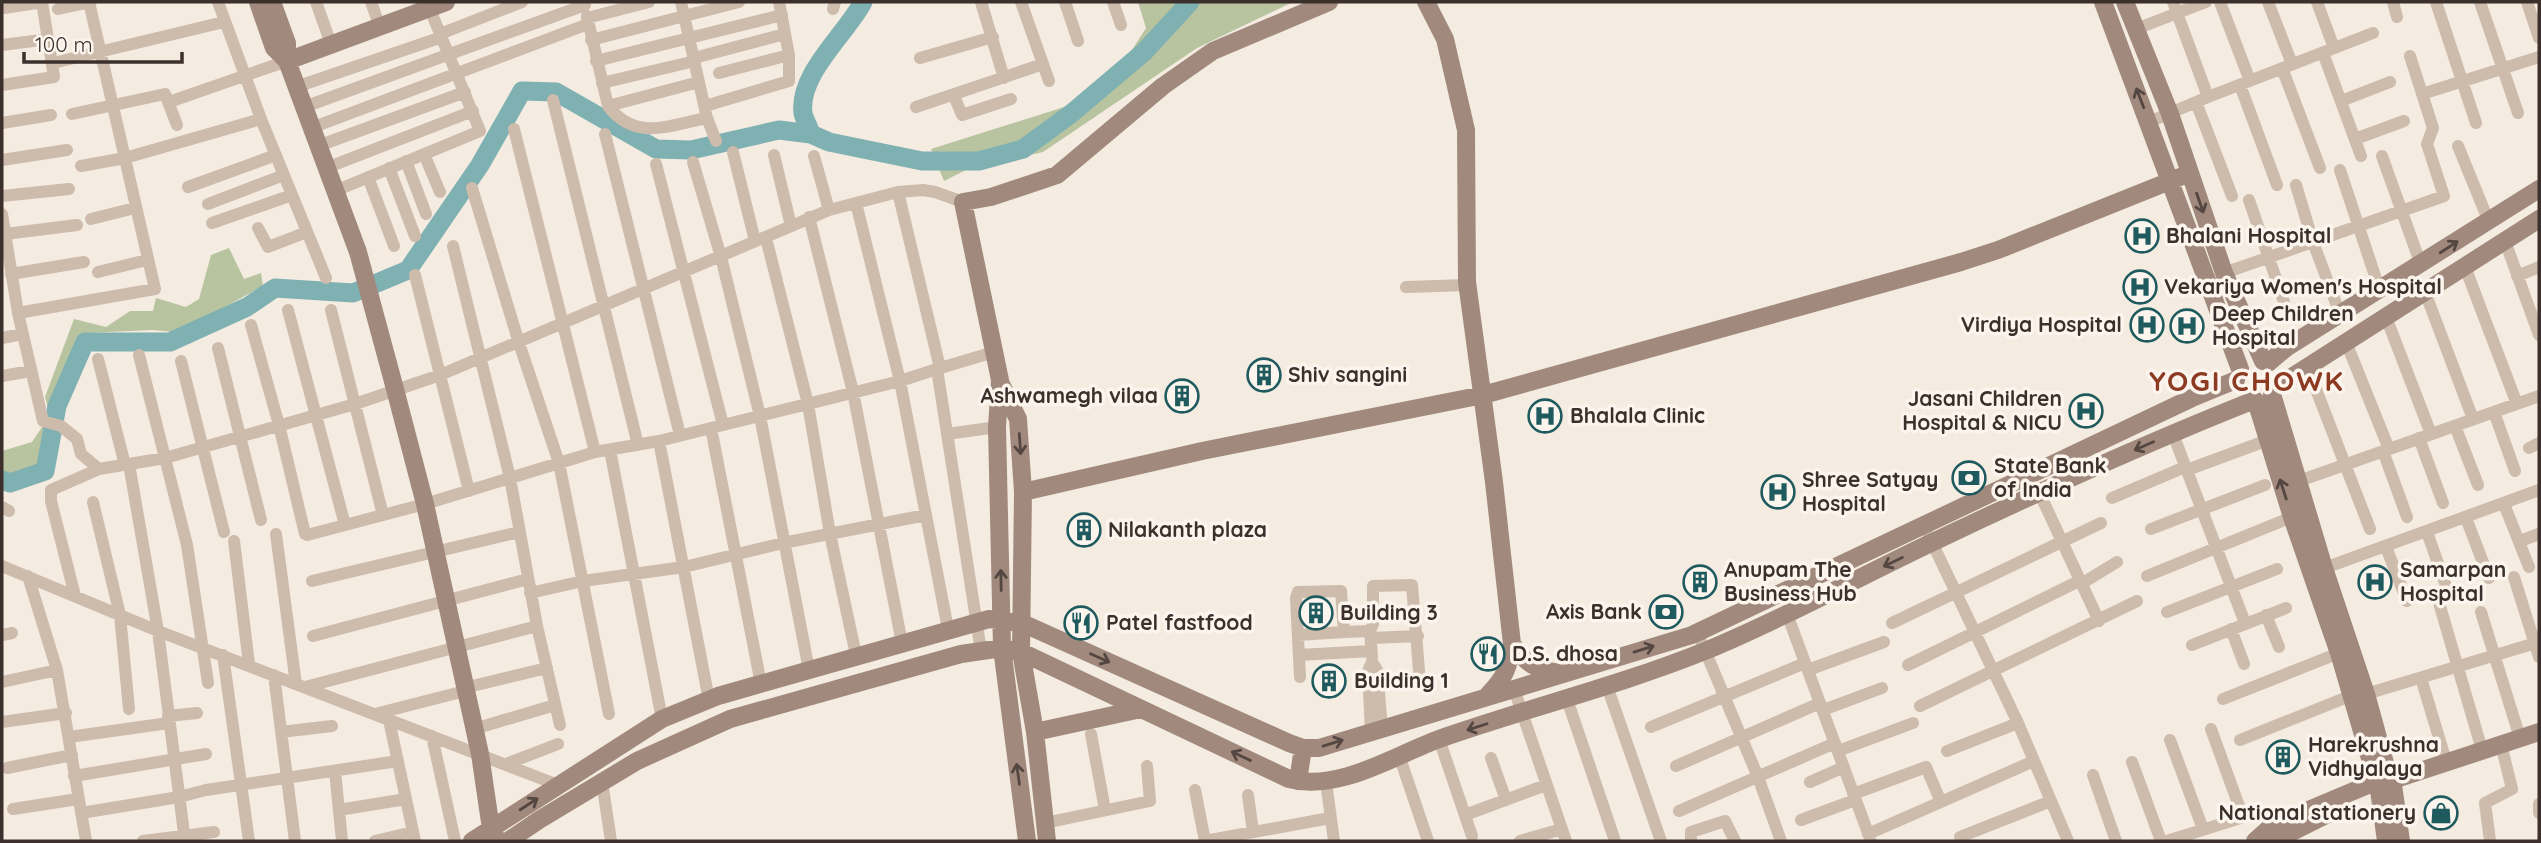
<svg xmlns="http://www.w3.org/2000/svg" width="2541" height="843" viewBox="0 0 2541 843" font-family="Quicksand,sans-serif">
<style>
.green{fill:#b8c4a0}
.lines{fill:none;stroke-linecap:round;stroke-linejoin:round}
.river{stroke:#7fb0b2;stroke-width:19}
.street{stroke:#cdbbac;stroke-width:12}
.secondary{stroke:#a18a7d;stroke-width:18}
.oneway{stroke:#544640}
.labels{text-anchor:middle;stroke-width:7;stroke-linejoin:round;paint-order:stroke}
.poi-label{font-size:21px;font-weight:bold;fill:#3b302b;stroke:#fbf5ee;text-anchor:start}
.district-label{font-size:28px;font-weight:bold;letter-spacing:2px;fill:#8c3b22;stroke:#fbf5ee}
</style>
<rect width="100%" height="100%" fill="#f4ebe1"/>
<!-- green -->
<path class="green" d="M1138,2H1293L1197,48L1043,152L966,170L944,181L931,149L1080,102L1130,53L1146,28Z
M229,248L244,279L261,273L263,286L192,325L175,332L152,330L86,333L68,366L56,409L51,440L36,469L8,476L2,474V451L32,442L50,415L45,397L74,319L106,327L130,311H153L156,298L186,307L199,299L211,255Z"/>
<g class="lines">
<!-- river -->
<path class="river" d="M863,2C846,34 798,74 803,113C804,119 809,127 811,134L829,142L922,161H979L1023,149L1072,113L1144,52L1190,2
M2,480L10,483L45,471L57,406L85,342H170L247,307L275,288L353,293L408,270L480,165L522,91L556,92L656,149L691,150L779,130L811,134"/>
<!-- street -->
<path class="street" d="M218,2L261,119L326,278
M316,2L331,44
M371,2L380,27
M681,2L707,118L716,141
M981,2L1004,78
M1021,2L1049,81
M1065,2L1078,41
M1113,2L1121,25
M2173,2L2208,97
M2220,2L2250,81
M2268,2L2292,64
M2317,2L2334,48
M2393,2L2397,17
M2436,2L2476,123
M2480,2L2518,113
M2527,2L2539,38
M4,8L43,2
M58,9L91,2
M833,9L835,2
M587,16L608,106C636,142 669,125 707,118
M587,18L649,2
M2136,29L2206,2
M440,34L522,2
M591,40L739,2
M2,45L49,39
M2323,53L2361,156
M694,58L785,34
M920,58L993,37
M596,61L782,15
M53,63L224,22
M2282,68L2320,168
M719,73L789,55
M602,83L695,61
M2,85L54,77L42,2
M2240,85L2277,185
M296,87L442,37
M2422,94L2539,57
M954,96L962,115L1011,99
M553,100L638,445
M2341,101L2390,82
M169,102L287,61
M2196,102L2232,196
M608,106L699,82
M705,106L789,81V55L779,2
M304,107L585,5
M916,107L1043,64
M72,114L165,94L177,125
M2149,122L2208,97L2373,33
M2,123L51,115
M311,128L588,24
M514,129L595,452
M605,134L680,435
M2355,139L2404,121
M318,146L465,92
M2458,146L2489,222
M733,152L755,241
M424,154L440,192
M774,155L791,226
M814,156L829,210
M2382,156L2421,265
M2,160L67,150
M406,161L426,214
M693,162L721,257L760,416L809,670
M656,164L723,425
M81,166L125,158L261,119
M326,168L473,111
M389,168L415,236
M2340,170L2380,291
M368,177L394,246
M2296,185L2313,242L2340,314
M188,187L276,155
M472,188L519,343L559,463L609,714
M335,191L480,131L427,2
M898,192L940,368
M2,196L69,189
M2249,200L2284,302
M856,203L900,381L948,629
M208,204L284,175
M2,214L18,313L43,421L61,426L77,439L81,454L99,469L165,458L355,404L440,375L829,210L898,192L923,190L935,192L963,202
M809,217L853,392L902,643
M91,219L135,208
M212,223L292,195
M258,228L268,247L307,232
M5,234L77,225
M766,238L808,404L830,534L856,655
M2505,241L2539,335
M453,246L510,478L537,626L560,725
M2465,267L2517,404
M98,272L147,260
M2224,273L2444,196L2427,144L2433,128L2410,56
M11,274L84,262
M415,275L469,491
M2517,276L2539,267
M1406,287L1468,285
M2425,292L2473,419
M288,310L345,525
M331,310L383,515
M18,313L155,289L89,2
M2386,317L2431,434
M251,325L279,425L305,534L307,535L425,504L595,452L659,441L723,425L900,381L937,369L981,651
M2,338L22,334
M2346,342L2389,449
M218,348L261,520
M139,355L187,545L208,683
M98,359L125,465
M181,361L224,532
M2307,366L2370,529
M937,369L994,352
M2,376L31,371
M2494,412L2515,471
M2455,426L2478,485
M711,428L761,684
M947,434L997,427
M2173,434L2245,623
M2419,438L2443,503
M659,441L709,700
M2529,448L2539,443
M610,450L662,719
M2383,451L2407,517
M129,464L158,631L185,841
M2187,470L2268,440
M2299,481L2539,396
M2039,492L2099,621
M2112,498L2185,467
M93,502L120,615L129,709
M2504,504L2529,567
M2,507L9,511
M2466,518L2489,578
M2151,529L2265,485
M2427,532L2446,586
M276,534L296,684
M1929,536L2018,723L2068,841
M234,541L249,664
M2520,541L2539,534
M2386,547L2407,601
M2,566L158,631L558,785
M2319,570L2539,490
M28,576L57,670L86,841
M2147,576L2292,517
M2514,577L2539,657
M312,581L519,532
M2081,584L2117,562
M530,593L583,581L684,567L783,543L926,515
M75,596L51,501V490L99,469
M2437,596L2482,750
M2167,612L2277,569
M2481,612L2520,738
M1787,614L1871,841
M2266,615L2279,647
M1892,623L2101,523
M2231,629L2244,664
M1370,631L1373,624V586L1412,585L1420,683
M1344,632L1370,631L1372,657
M2,635L12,633
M1298,635L1344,632L1341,591L1298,592L1296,598L1300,677
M313,636L528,579
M1371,638L1418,636
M1702,643L1758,777L1781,841
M2192,645L2286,608
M223,655L249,841
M1299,655L1371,651
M1908,665L2079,581
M1808,670L1884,642
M274,675L295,841
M2421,678L2446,761
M2,682L57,670
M1607,686L1661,841
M305,687L537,626
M464,688L547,668
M1514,689L1566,841
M2366,694L2539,642
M1567,699L1615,841
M2223,699L2339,653
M1920,706L2137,601
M1823,710L1882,688
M375,714L465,691
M168,716L197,713
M389,720L415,841
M2,722L66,713
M1651,727L1805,663
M474,729L555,705
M2211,729L2243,817
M281,732L332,726
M1371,732L1368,671L1372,662L1377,670L1382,728
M1091,734L1105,810
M432,736L455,841
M69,737L169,723
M1439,739L1472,836
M2170,740L2203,829
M2240,740L2350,696
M1838,751L1913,723
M1947,751L2018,723
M1399,755L1428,841
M1491,758L1506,800
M2132,762L2161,841
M506,764L558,744
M1676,766L1820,703
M7,768L72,755
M335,771L342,841
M2093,775L2116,841
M74,776L206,754
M602,782L611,841
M1326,782L1334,841
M1810,782L1844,767
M1195,790L1205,841
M1853,794L1926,767L1941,802
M1248,795L1253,832
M2539,804V813
M13,809L78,799
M339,810L406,799
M1679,811L1835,743
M81,813L179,797L206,790L398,761
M1465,815L1546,785
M1801,820L1855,800
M1045,823L1150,801L1147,766
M1868,834L2034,761
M1960,837L2051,801
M143,841L214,832
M375,841L413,832
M1205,841L1330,818
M1520,841L1562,829
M1691,841V832L1725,821L1735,841
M2167,841L2260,812L2266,813L2273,825
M2490,841L2485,803L2512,789L2501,744"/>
<!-- secondary -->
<path class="secondary" d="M258,2L274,48L287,61
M272,2L287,43V61L358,252L395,389L425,504L480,754L491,829L495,835
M1426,2L1445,39L1466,130L1467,282L1494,482L1512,644C1509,668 1505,677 1488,695
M2103,2L2240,369
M2125,2L2170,114L2224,273L2263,361
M287,61L446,2
M2268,363L2286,348L2539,189
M1000,382L1018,419L1023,492L1021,652L1035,732L1047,841
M2276,387L2539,219
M2272,394L2324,568L2366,694L2388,774
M2256,401L2292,517L2339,653L2376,779
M1023,492L1202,451L1483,395L1961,262L1998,250L2190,173
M1512,644C1528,665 1534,669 1560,673
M1035,732L1141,709
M2393,780L2539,732
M1298,781L1303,748
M2393,785L2401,841
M2379,790L2386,841
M472,841L662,719L718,696L989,619L1022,623L1289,743L1303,748H1319L1692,635L2192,398L2236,380
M508,841L539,820L637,761L730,719L961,654L1002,648L1021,652L1036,659L1289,779C1339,792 1393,756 1439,739C1527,708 1618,686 1705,651C1783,619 1857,578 1933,542C2038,492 2144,444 2252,401
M1027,841L1002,648L997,427L1000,380L963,202L991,197L1057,175L1163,86L1213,51L1329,2
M2255,841L2273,825L2375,782
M2278,841L2282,837L2334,811"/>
</g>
<!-- one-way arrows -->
<defs><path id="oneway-shaft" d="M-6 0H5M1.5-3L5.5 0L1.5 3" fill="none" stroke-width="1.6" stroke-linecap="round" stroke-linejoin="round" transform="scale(1.75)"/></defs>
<g class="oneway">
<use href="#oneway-shaft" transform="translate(2140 98) rotate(-111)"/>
<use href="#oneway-shaft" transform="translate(2200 203) rotate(71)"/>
<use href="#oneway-shaft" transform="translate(2449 247) rotate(-33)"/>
<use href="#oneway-shaft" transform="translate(1020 444) rotate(86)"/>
<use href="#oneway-shaft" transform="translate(2144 446) rotate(156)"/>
<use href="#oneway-shaft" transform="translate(2283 489) rotate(-108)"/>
<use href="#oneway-shaft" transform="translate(1893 562) rotate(154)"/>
<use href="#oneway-shaft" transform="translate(1001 580) rotate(-91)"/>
<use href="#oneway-shaft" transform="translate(1644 649) rotate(-17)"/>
<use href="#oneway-shaft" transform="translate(1100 658) rotate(24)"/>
<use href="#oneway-shaft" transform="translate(1477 727) rotate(162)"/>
<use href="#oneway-shaft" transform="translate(1333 743) rotate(-17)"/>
<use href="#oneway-shaft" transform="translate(1241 756) rotate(-155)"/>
<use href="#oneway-shaft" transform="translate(1018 774) rotate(-98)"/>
<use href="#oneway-shaft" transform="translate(529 804) rotate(-33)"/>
</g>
<!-- icons -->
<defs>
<symbol id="hospital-ring" viewBox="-11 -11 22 22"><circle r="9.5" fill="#fbf5ee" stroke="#1f5a5e" stroke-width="1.5"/><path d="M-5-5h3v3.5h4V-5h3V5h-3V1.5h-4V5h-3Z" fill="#1f5a5e"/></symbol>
<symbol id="building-ring" viewBox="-11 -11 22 22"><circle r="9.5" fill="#fbf5ee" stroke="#1f5a5e" stroke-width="1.5"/><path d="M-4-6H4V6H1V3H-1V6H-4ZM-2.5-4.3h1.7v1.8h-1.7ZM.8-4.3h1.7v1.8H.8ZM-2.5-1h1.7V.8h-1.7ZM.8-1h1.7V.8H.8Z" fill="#1f5a5e"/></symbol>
<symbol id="bank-ring" viewBox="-11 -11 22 22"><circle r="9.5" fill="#fbf5ee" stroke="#1f5a5e" stroke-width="1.5"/><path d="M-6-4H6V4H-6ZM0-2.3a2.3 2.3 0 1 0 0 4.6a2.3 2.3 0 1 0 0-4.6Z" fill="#1f5a5e"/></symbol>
<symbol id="restaurant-ring" viewBox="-11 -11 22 22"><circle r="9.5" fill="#fbf5ee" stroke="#1f5a5e" stroke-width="1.5"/><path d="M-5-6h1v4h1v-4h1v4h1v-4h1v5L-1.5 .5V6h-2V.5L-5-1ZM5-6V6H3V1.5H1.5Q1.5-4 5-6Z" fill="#1f5a5e"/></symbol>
<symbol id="shop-ring" viewBox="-11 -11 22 22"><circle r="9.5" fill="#fbf5ee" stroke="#1f5a5e" stroke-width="1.5"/><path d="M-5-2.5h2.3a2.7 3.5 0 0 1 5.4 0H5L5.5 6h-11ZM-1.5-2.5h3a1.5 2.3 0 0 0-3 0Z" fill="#1f5a5e"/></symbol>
</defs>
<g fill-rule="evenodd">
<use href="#hospital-ring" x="2123" y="217" width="38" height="38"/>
<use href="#hospital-ring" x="2121" y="268" width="38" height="38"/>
<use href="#hospital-ring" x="2128" y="306" width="38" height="38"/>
<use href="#hospital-ring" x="2168" y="307" width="38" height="38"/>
<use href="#building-ring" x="1245" y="356" width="38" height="38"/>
<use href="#building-ring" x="1163" y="377" width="38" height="38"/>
<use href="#hospital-ring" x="2067" y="392" width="38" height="38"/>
<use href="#hospital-ring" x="1526" y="397" width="38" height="38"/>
<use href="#bank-ring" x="1950" y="459" width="38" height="38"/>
<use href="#hospital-ring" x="1759" y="473" width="38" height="38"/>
<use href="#building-ring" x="1065" y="511" width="38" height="38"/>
<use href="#building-ring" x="1681" y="563" width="38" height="38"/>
<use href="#hospital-ring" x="2356" y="563" width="38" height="38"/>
<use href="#bank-ring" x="1647" y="593" width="38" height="38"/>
<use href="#building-ring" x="1297" y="594" width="38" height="38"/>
<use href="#restaurant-ring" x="1062" y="604" width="38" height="38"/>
<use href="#restaurant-ring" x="1469" y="635" width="38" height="38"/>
<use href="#building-ring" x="1310" y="662" width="38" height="38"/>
<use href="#building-ring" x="2264" y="738" width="38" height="38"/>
<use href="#shop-ring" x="2422" y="794" width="38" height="38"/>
</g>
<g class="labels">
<!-- poi labels -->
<g class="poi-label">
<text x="2166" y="243">Bhalani Hospital</text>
<text x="2164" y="294">Vekariya Women's Hospital</text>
<text x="2212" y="321">Deep Children<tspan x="2212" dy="24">Hospital</tspan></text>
<text x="2122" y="332" text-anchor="end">Virdiya Hospital</text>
<text x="1288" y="382">Shiv sangini</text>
<text x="1158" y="403" text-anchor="end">Ashwamegh vilaa</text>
<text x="2062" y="406" text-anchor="end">Jasani Children<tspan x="2062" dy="24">Hospital &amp; NICU</tspan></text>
<text x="1570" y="423">Bhalala Clinic</text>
<text x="1994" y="473">State Bank<tspan x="1994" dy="24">of India</tspan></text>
<text x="1802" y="487">Shree Satyay<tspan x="1802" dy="24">Hospital</tspan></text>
<text x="1108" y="537">Nilakanth plaza</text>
<text x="1724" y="577">Anupam The<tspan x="1724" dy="24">Business Hub</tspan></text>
<text x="2400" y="577">Samarpan<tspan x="2400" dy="24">Hospital</tspan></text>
<text x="1642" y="619" text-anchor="end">Axis Bank</text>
<text x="1340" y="620">Building 3</text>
<text x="1106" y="630">Patel fastfood</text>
<text x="1512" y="661">D.S. dhosa</text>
<text x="1354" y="688">Building 1</text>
<text x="2308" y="752">Harekrushna<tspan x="2308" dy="24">Vidhyalaya</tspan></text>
<text x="2416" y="820" text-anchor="end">National stationery</text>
</g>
<!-- district labels -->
<g class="district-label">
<text x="2247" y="391">YOGI CHOWK</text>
</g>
</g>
<!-- border -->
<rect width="2541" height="843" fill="none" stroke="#3b302b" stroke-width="7"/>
<!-- scale -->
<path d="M24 52v10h158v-10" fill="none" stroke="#3b302b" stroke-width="3.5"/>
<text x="35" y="52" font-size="21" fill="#3b302b" stroke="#fbf5ee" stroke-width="5" paint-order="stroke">100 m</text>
</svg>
